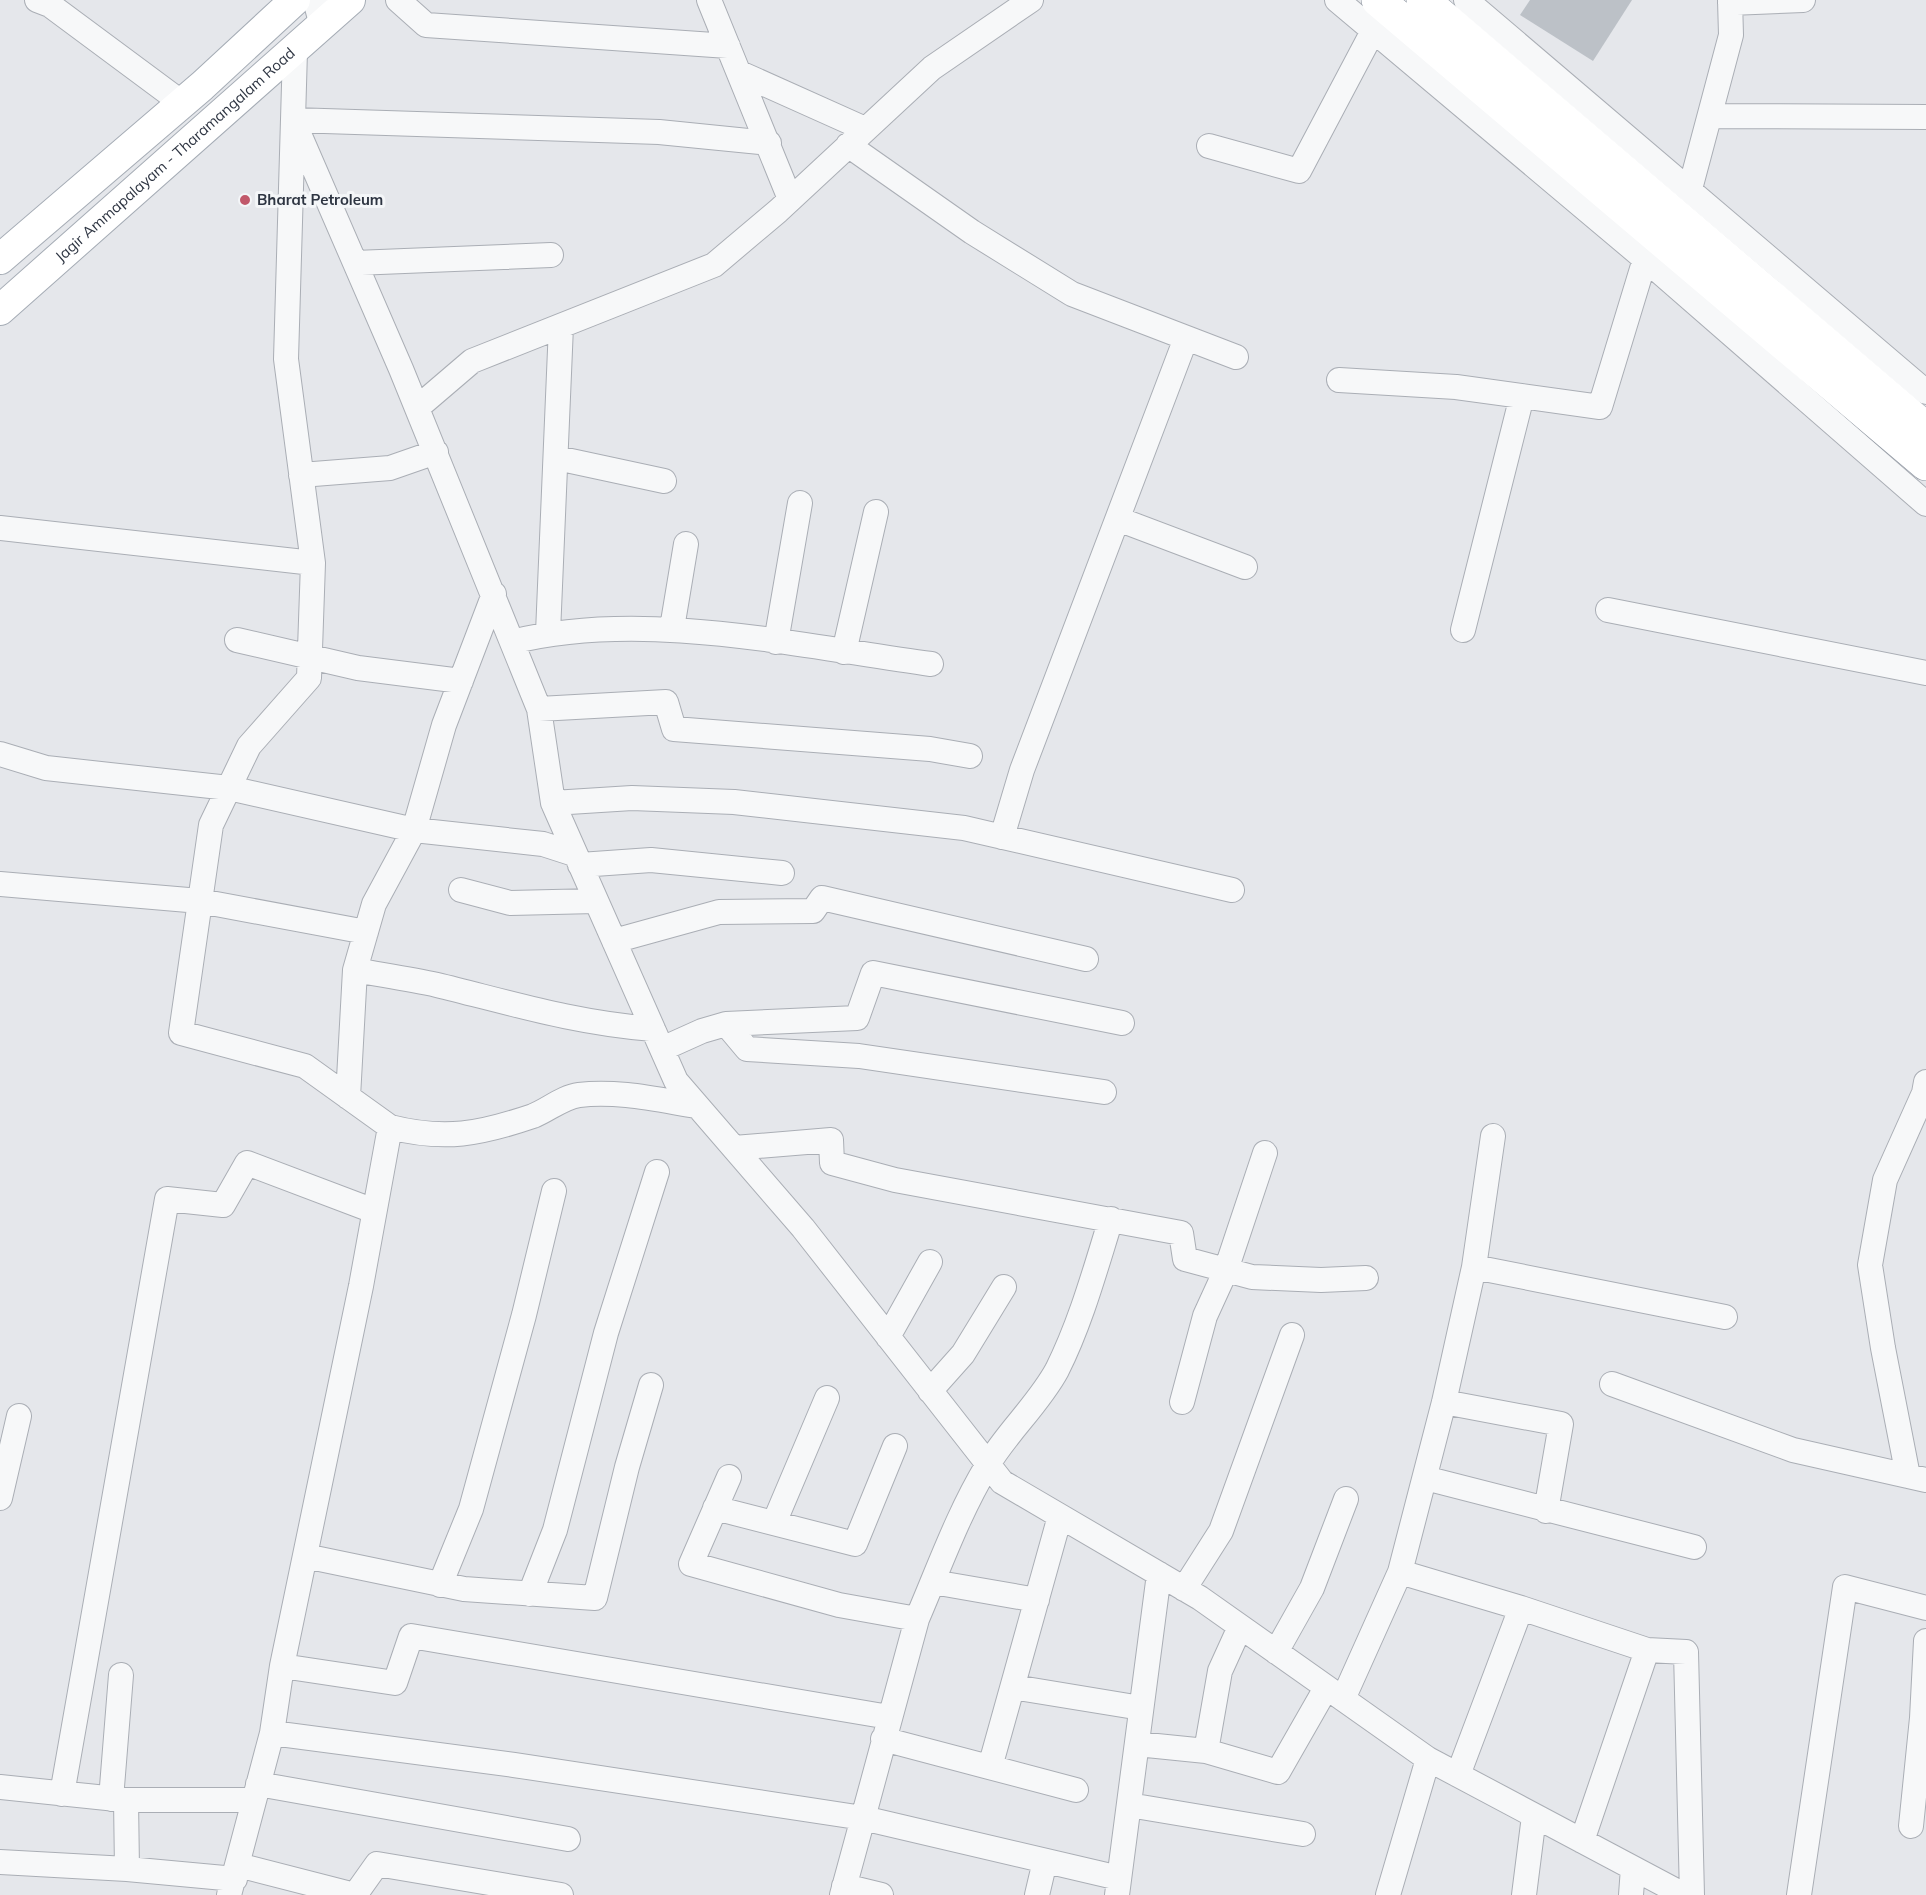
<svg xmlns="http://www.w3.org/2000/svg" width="1926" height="1895" viewBox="0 0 1926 1895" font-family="Mulish,sans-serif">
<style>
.building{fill:#bcc1c7}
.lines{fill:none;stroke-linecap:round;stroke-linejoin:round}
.minor-casing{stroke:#aaaeb5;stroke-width:26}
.major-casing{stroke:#a5acb5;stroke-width:32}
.highway-casing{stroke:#8d95a0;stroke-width:34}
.minor{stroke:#f7f8f9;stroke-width:24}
.major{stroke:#fff;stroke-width:30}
.highway{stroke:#fff;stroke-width:33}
.poi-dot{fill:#c1586a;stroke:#f4f6f8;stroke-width:2}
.labels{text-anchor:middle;stroke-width:6;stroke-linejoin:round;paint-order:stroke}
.street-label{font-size:15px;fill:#2e3542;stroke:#f4f6f8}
.poi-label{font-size:15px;font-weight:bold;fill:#2e3542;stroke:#f4f6f8;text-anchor:start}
</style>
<rect width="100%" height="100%" fill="#e5e7eb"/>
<!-- building -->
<path class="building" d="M1530,0H1632L1593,61L1520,15Z"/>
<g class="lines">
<defs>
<path id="minor" d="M37,0L50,5L182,103
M315,0L322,26
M398,0L426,25L728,46
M709,0L790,199
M1337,0L1645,259L1926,504
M1466,0L1926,392
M1730,3L1803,0
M740,73L865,129
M1710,116L1926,117
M769,143L659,132L293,120L401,369L539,709L553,803L676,1081L803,1228L1002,1482L1200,1598L1428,1759L1684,1895
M848,145L972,232L1072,294L1236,357
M1209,146L1299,171L1373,31
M1690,189L1731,35L1730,0
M355,263L551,255
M1339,380L1456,387L1600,407L1645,259
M417,408L472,361L714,265L778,211L932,68L1031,0
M557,458L664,481
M301,475L390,468L436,452
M1118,519L1245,567
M0,528L313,563
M1608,610L1926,673
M672,628L686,544
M1463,630L1522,396
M548,633L561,326
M237,640L358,668L461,681
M512,642C643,609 799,646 931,664
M776,642L800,503
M844,652L876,512
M539,709L666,702L674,729L930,749L970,756
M0,754L46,768L229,788L414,830L543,844L574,854
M553,803L632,798L734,802L964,828L1232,890
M1002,837L1022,770L1186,338
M580,865L651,860L782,873
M0,884L200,901L366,932
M461,890L510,903L596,901
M614,941L719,912L813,911L822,898L1086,959
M355,970C382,975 410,979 437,985C511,1003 575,1023 653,1029
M726,1024L747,1049L859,1056L1104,1092
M662,1049L702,1031L726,1024L857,1018L873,973L1122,1023
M348,1097L355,970L374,904L414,830L444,725L494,594
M390,1127C445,1141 480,1134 533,1116C548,1110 563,1097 579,1095C617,1090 659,1100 697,1106
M734,1148L831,1140L832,1163L895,1180L1181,1233L1185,1259L1252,1277L1321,1280L1366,1278
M1474,1267L1725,1317
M888,1337L930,1262
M1612,1384L1793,1450L1926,1480
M930,1391L963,1354L1004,1287
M1182,1402L1205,1316L1226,1270L1265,1153
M1444,1402L1561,1424L1546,1511
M1908,1476L1883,1348L1870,1265L1885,1180L1924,1093L1926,1082
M729,1477L691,1564L839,1605L917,1619C939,1568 958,1514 987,1466C1007,1432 1038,1405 1057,1370C1081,1322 1095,1270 1111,1219
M1425,1478L1694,1547
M0,1498L19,1416
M715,1508L855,1544L895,1446
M774,1523L827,1398
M305,1556L464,1589L595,1598L627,1467L651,1385
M1400,1572L1521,1608L1458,1775
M933,1582L1037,1600
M440,1585L471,1509L524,1315L554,1191
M1184,1589L1221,1531L1292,1335
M530,1594L555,1530L606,1333L657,1172
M1521,1608L1647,1650L1582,1841
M1647,1650L1686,1652L1692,1895
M1276,1652L1312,1588L1346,1499
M282,1666L395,1683L411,1636L889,1717
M1013,1687L1141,1708
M1343,1699L1400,1572L1444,1402L1474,1267L1493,1136
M272,1733L514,1765L863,1818L917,1619
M883,1739L1076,1790
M1137,1744L1206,1751L1278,1772L1326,1688
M1206,1751L1220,1671L1240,1627
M990,1767L1060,1516
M258,1784L568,1839
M0,1787L126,1800L127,1869
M62,1794L167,1199L223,1205L247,1163L374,1211
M111,1799L121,1675
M126,1800H254
M1129,1805L1303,1834
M1911,1826L1922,1718L1926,1641
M0,1862L127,1869L235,1879
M238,1865L355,1895L377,1864L561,1895
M844,1886L881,1895
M229,1895L272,1733L282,1666L361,1286L390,1127L305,1066L181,1033L211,825L249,746L309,678L313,563L286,359L295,51
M842,1895L863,1818L1119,1878
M1037,1895L1045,1861
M1117,1895L1159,1574
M1388,1895L1428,1759
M1524,1895L1534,1816
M1631,1895L1633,1868
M1799,1895L1845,1587L1926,1608"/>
<g id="major">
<path d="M0,259L202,86L295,0"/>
<path id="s1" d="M0,310L350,0"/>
</g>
<path id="highway" d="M1378,0L1926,464
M1423,0L1926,429"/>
</defs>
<!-- minor casing -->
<use href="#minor" class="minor-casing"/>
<!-- major casing -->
<use href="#major" class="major-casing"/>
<!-- highway casing -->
<use href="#highway" class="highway-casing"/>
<!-- minor -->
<use href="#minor" class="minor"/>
<!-- major -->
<use href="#major" class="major"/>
<!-- highway -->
<use href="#highway" class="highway"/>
</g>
<!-- markers -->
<circle class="poi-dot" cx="245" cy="200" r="6"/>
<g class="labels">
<!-- street labels -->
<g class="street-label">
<text dy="5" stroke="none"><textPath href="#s1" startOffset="234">Jagir Ammapalayam - Tharamangalam Road</textPath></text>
</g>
<!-- poi labels -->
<g class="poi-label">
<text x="257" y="205">Bharat Petroleum</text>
</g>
</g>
</svg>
